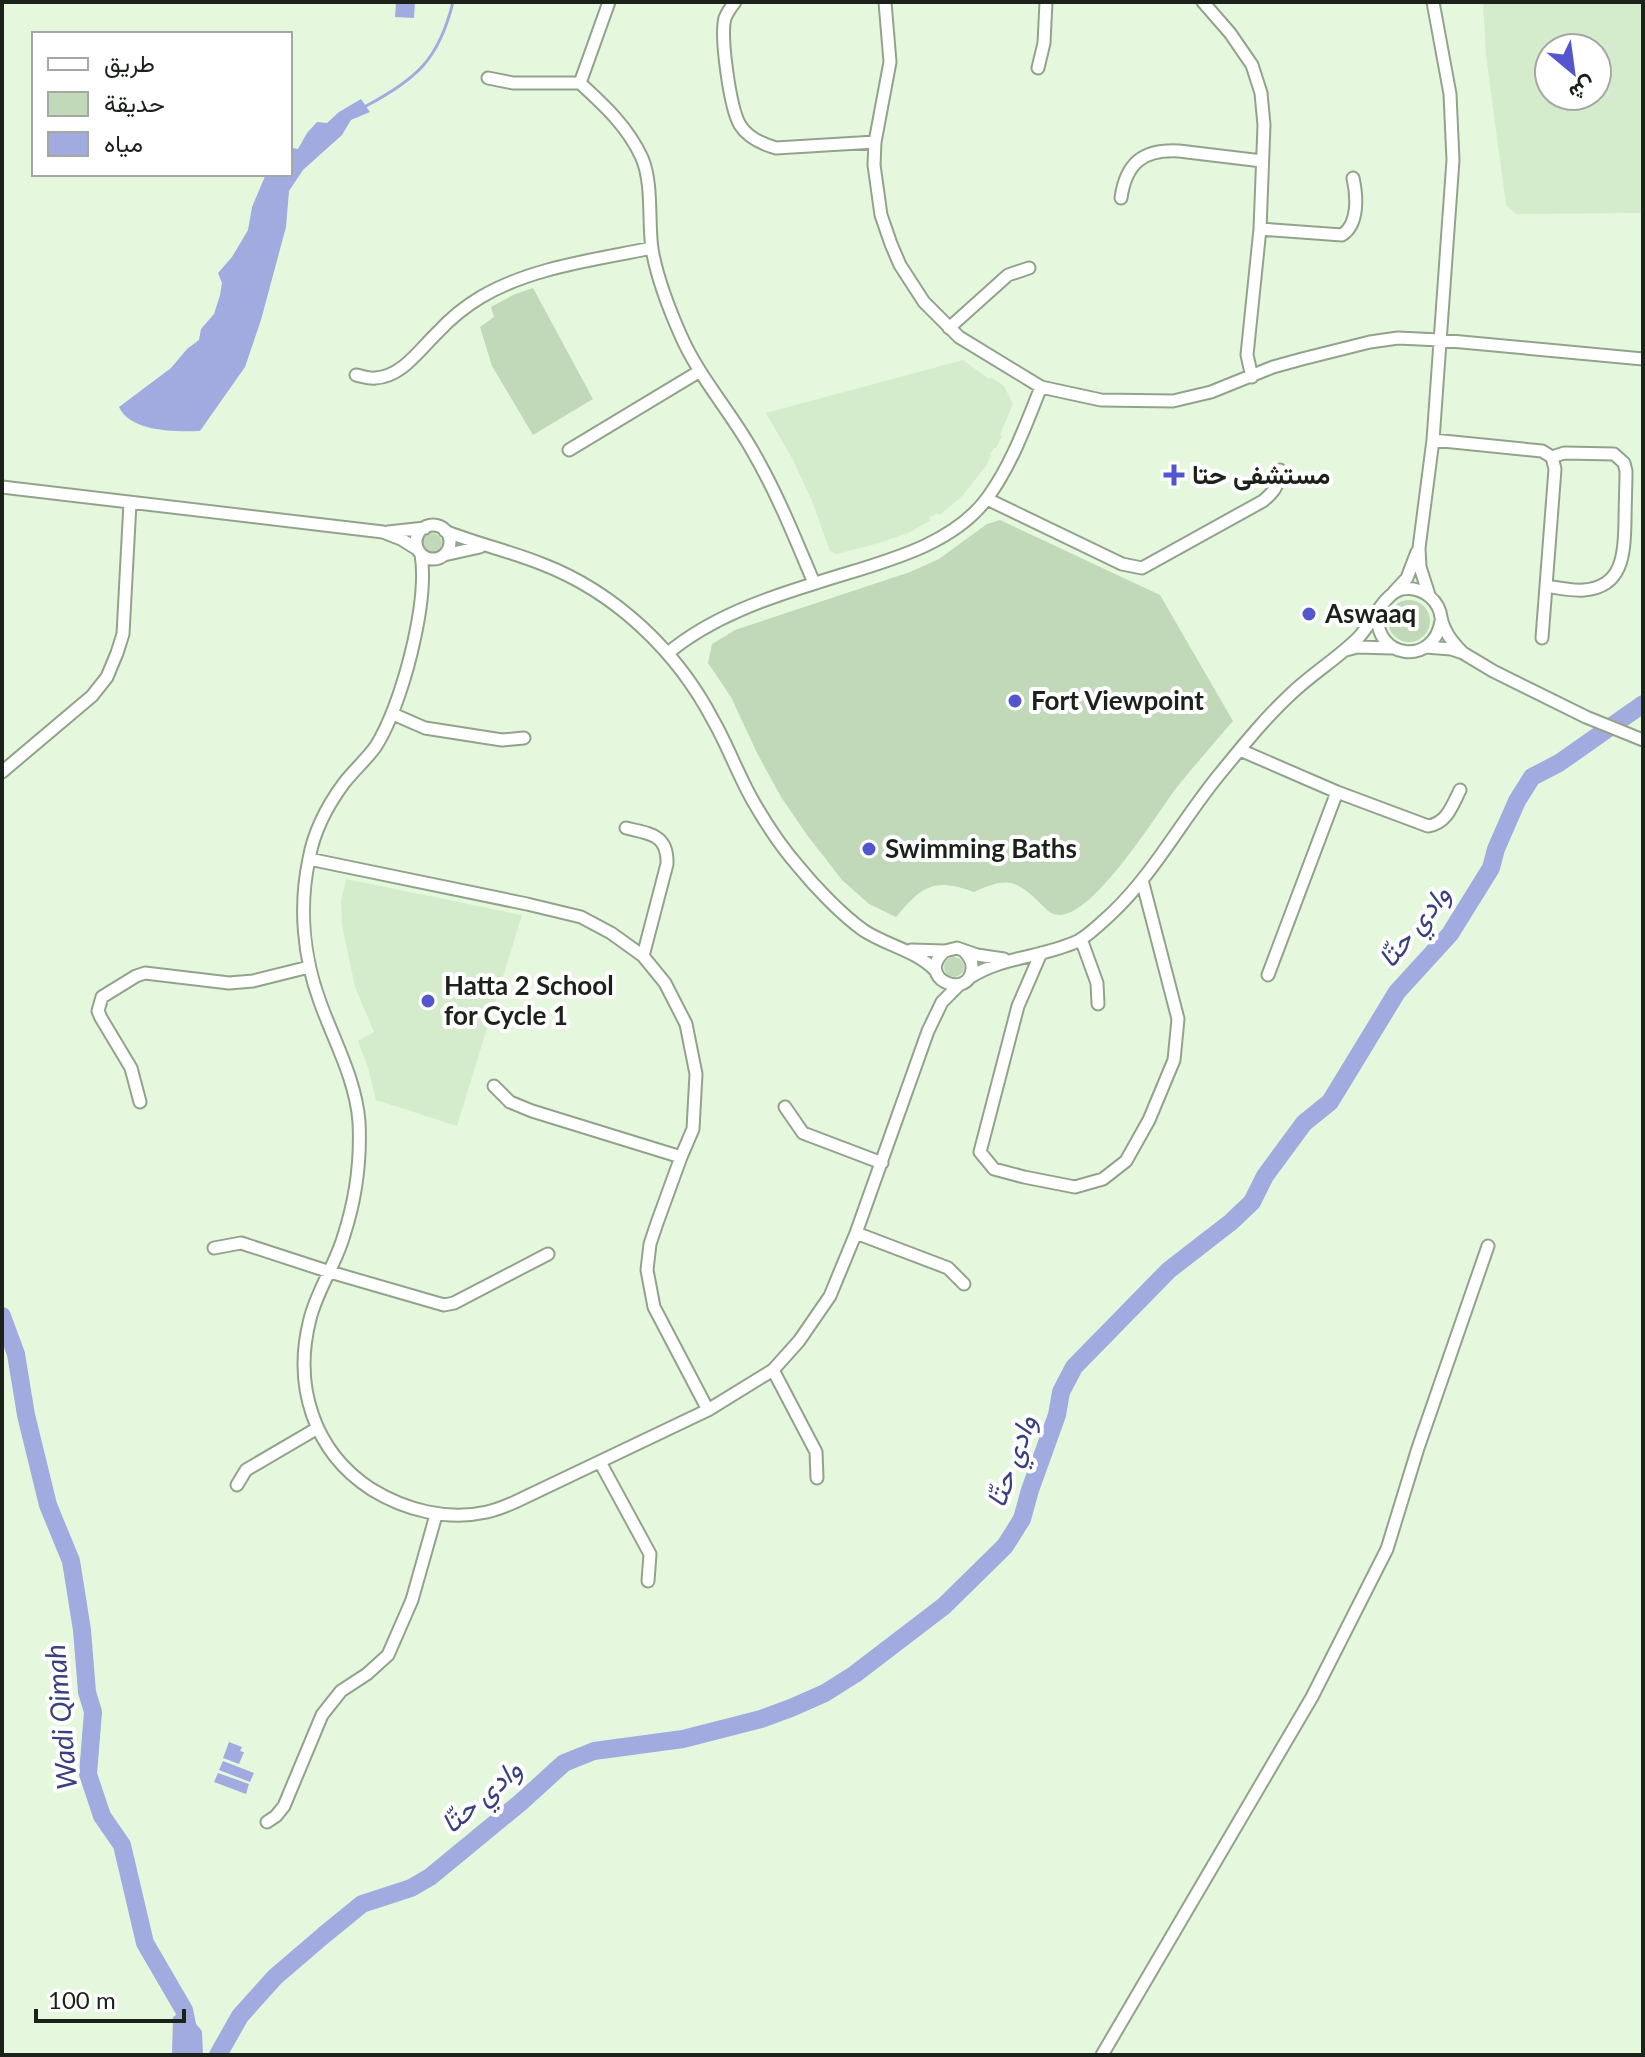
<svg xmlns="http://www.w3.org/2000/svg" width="1645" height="2057" viewBox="0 0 1645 2057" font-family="Lato,Vazirmatn,sans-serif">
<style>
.built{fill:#d5eccc;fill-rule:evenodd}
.green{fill:#c1d9b8}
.water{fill:#a2abe0}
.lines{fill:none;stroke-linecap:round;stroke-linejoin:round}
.stream{stroke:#a2abe0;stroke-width:3}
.river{stroke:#a2abe0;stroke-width:18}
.minor-casing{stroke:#92a38b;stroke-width:15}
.minor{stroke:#fff;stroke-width:11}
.poi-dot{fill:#5356cd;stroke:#fff;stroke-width:3}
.labels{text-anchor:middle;stroke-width:8;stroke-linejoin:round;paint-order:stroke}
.poi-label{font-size:26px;font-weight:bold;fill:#1b2219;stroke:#fff;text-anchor:start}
.water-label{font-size:28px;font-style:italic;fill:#3a3f80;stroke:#fff}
</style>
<rect width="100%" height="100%" fill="#e5f8de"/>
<!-- built -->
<path class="built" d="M1483,2H1643V213L1516,214L1506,205L1486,56ZM1549,48H1597V96H1549Z
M963,360L989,379L991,377L1004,386L1013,404L1000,435L1002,436L996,448H994L990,454L991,455L986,466L963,495L940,515L937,513L929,518L930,521L908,533L879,543L837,554L830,551L812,501L793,460L766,413Z
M346,879L522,915L457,1126L376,1100L368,1068L358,1041L374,1032L355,987L342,925L341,902Z"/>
<!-- green -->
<path class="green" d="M533,288L593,399L533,435L492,366L480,327L494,317L491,307L513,295Z
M1000,520L1160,595L1233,721C1214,743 1195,765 1177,787C1156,815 1094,916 1059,915C1052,915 1048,911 1044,907C1017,880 1009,876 974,892C934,877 922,886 896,917L869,904L842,880L807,835L781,797L757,753L731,697L708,663L712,644L735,630L910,572L939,559L987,524Z
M422 543a10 10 0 1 1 20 0a10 10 0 1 1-20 0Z
M1388 621a21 21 0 1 1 42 0a21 21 0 1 1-42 0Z
M944 967a10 10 0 1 1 20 0a10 10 0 1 1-20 0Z"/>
<!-- water -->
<path class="water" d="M396,2H415L414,18L395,17Z
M361,99L370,112L351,120L342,135L303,170L289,191L286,227L261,320L245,367L200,431C176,432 130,432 119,407L171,368L187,349L199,340L201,329L214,314L220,295L222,283L218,273L232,257L248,230L252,207L266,174H290V139L292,138L293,148L298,149L307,133L317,122L327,123L339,112Z
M229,1742L242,1747L240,1751L244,1752L239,1764L223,1758Z
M223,1761L254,1773L250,1782L219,1770Z
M218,1773L249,1784L246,1794L214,1782Z
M184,2010L202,2031L203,2055H172L173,2017Z"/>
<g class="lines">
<!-- stream -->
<path class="stream" d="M366,106C417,79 439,59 453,2"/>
<!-- river -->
<path class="river" d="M2,1316L16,1354L26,1415L48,1505L71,1561L82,1630L87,1692L93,1712L88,1774L102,1816L122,1845L145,1943L184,2010L190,2039V2055
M218,2055L240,2016L275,1977L324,1935L362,1904L411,1888L430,1877L520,1803L564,1763L594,1751L683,1739L761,1719L791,1708L825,1693L855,1674L944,1606L1005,1546L1022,1519L1030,1490L1057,1415L1061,1392L1074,1367L1169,1270L1231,1222L1252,1202L1265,1176L1304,1123L1330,1102L1397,992L1450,934L1491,868L1496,849L1517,801L1532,777L1559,763L1643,704"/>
<defs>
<path id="minor" d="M735,2C731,7 727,13 725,18C720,37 730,108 740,125C748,138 762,144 776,148L875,142
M885,2L890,62L875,142L874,165L881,215L891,244L900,265L924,302L959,337L1041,387L1101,400L1173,401L1211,392L1273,367L1302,359L1370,342L1398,338L1440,340L1643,359
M1203,2L1230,33L1252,65L1261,93L1264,125L1260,229L1247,355L1252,377
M1038,68L1044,43L1046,2
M488,78L513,83H580C604,105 628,127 642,158C653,184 648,221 652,249C657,278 669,309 681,336C699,377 730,411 752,450C777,493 795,538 814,583
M580,83L609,2
M1121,198C1126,163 1143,149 1179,151L1262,161
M1260,229L1342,235C1359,224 1357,196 1353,178
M949,328L1008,275L1029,268
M356,375C362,376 369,379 375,378C402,377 420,349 438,332C450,319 466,306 481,297C532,267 595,260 652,248
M1433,440L1542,451L1552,457L1555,469L1542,638
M569,450L700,371
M2,487L383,532L401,539L417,549
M987,499L1122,564L1142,568L1263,501C1274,492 1279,485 1280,470
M416 542a17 17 0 1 1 34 0a17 17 0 1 1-34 0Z
M445,531C477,544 510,551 542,564C615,592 677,651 713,720C728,746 738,775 753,801C765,822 783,849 798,866C815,887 841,914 863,930C887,946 916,950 936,971
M388,532L425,528
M421,554C429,602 402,705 376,746C367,759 354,770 344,783C327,806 314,830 309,859C299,906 303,956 320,1002C334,1041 356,1080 359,1122C361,1161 356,1198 344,1235C336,1264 317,1290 310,1319C293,1385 313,1451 371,1489C405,1510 447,1521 487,1512C496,1510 506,1506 515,1502L708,1410L773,1370L799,1341L830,1296L856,1233L928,1031L942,1002L960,984
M444,555L480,547
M1546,586C1558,588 1572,591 1584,590C1624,587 1624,552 1625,522C1625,505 1626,488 1626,471L1624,463L1614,454L1564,453L1552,457
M1394,592L1407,578L1417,552
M1429,595L1420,567L1419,548L1433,440L1453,160L1450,94L1433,2
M1378,613C1373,659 1434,667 1441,621
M1426,647L1451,649L1463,653L1493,671L1586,717L1643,740
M1346,650L1357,647L1392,648
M668,653C710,618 764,599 816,583C873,564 951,549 988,497C1012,464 1026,424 1041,387
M393,714L425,728L502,740L524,738
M1240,750L1337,792L1428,826C1447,823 1452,806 1460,790
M2,772L92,696L107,677L117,653L123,634L130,503
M626,828C650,834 668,834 667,864L643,956
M309,859L527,904L581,917L611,933L643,956L665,983L686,1024L696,1074L693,1129L681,1157L657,1223L650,1244L647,1270L654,1307L708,1410
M1081,939L1097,983L1098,1004
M911,950L945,951L957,948L977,955L1004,959
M945,951C914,977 968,1002 972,969C973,961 969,956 964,951
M1041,953L1018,1006L980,1152L994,1169L1024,1177L1075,1187L1103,1179L1126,1161L1149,1120L1174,1060L1178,1019L1142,880
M1268,975L1337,792
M969,978C1002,956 1042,958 1078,941C1089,935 1101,923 1111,914C1155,873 1184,816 1223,770C1245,743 1267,716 1292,693C1313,673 1338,658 1358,638C1372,624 1383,594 1402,589C1418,586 1435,596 1440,612C1441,618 1442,624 1445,629C1449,639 1456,646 1463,653
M494,1086L510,1102L532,1111L681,1157
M140,1102L131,1068L101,1018L98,1011L102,997L136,976L145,973L229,983L253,981L309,967
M785,1107L803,1133L882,1163
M856,1233L948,1268L964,1284
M214,1248L241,1243L330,1272L444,1305L454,1303L548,1254
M773,1370L816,1452L817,1478
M600,1462L650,1554L648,1581
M237,1485L246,1470L316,1429
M267,1822L276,1816L284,1806L322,1715L341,1691L367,1674L388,1655L412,1600L436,1515
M1102,2055L1312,1697L1387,1549L1418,1448L1488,1246"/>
</defs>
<!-- minor casing -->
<use href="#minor" class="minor-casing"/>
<!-- minor -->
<use href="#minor" class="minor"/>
</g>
<!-- markers -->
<g class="poi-dot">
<path d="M1170 463h8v8h8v8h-8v8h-8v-8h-8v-8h8z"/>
<circle cx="1309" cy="614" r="8"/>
<circle cx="1015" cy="701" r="8"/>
<circle cx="869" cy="849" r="8"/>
<circle cx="428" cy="1001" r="8"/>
</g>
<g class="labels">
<!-- poi labels -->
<g class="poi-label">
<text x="1192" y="484">مستشفى حتا</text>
<text x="1325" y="623">Aswaaq</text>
<text x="1031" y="710">Fort Viewpoint</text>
<text x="885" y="858">Swimming Baths</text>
<text x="444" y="995">Hatta 2 School<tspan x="444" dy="30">for Cycle 1</tspan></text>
</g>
<!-- water labels -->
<g class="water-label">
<text transform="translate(1414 926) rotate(-51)" y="10">وادي حتّا</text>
<text transform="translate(1011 1461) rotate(-70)" y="10">وادي حتّا</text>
<text transform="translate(61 1717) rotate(-95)" y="10">Wadi Qimah</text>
<text transform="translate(481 1796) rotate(-41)" y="10">وادي حتّا</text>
</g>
</g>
<!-- border -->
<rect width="1645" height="2057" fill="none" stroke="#1b2219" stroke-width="8"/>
<!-- legend -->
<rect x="32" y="32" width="260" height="144" fill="#ffffff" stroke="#a4a7a3" stroke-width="2"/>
<rect x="48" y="58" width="40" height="12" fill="#ffffff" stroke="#a4a7a3" stroke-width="2"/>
<text x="104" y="72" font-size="24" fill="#1b2219">طريق</text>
<rect x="48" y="92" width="40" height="24" fill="#c1d9b8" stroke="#a4a7a3" stroke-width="2"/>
<text x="104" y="112" font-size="24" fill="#1b2219">حديقة</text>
<rect x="48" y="132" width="40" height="24" fill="#a2abe0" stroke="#a4a7a3" stroke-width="2"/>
<text x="104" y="152" font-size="24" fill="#1b2219">مياه</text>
<!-- north arrow -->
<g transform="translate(1573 72) rotate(151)"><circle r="38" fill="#ffffff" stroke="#a4a7a3" stroke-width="2"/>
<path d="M0-6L14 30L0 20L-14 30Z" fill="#5356cd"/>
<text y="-12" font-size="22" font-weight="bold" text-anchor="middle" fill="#1b2219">ش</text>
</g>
<!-- scale -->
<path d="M36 2009v12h148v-12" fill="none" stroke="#1b2219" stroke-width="4"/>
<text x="48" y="2009" font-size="24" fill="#1b2219" stroke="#ffffff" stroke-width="6" paint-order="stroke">100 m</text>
</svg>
